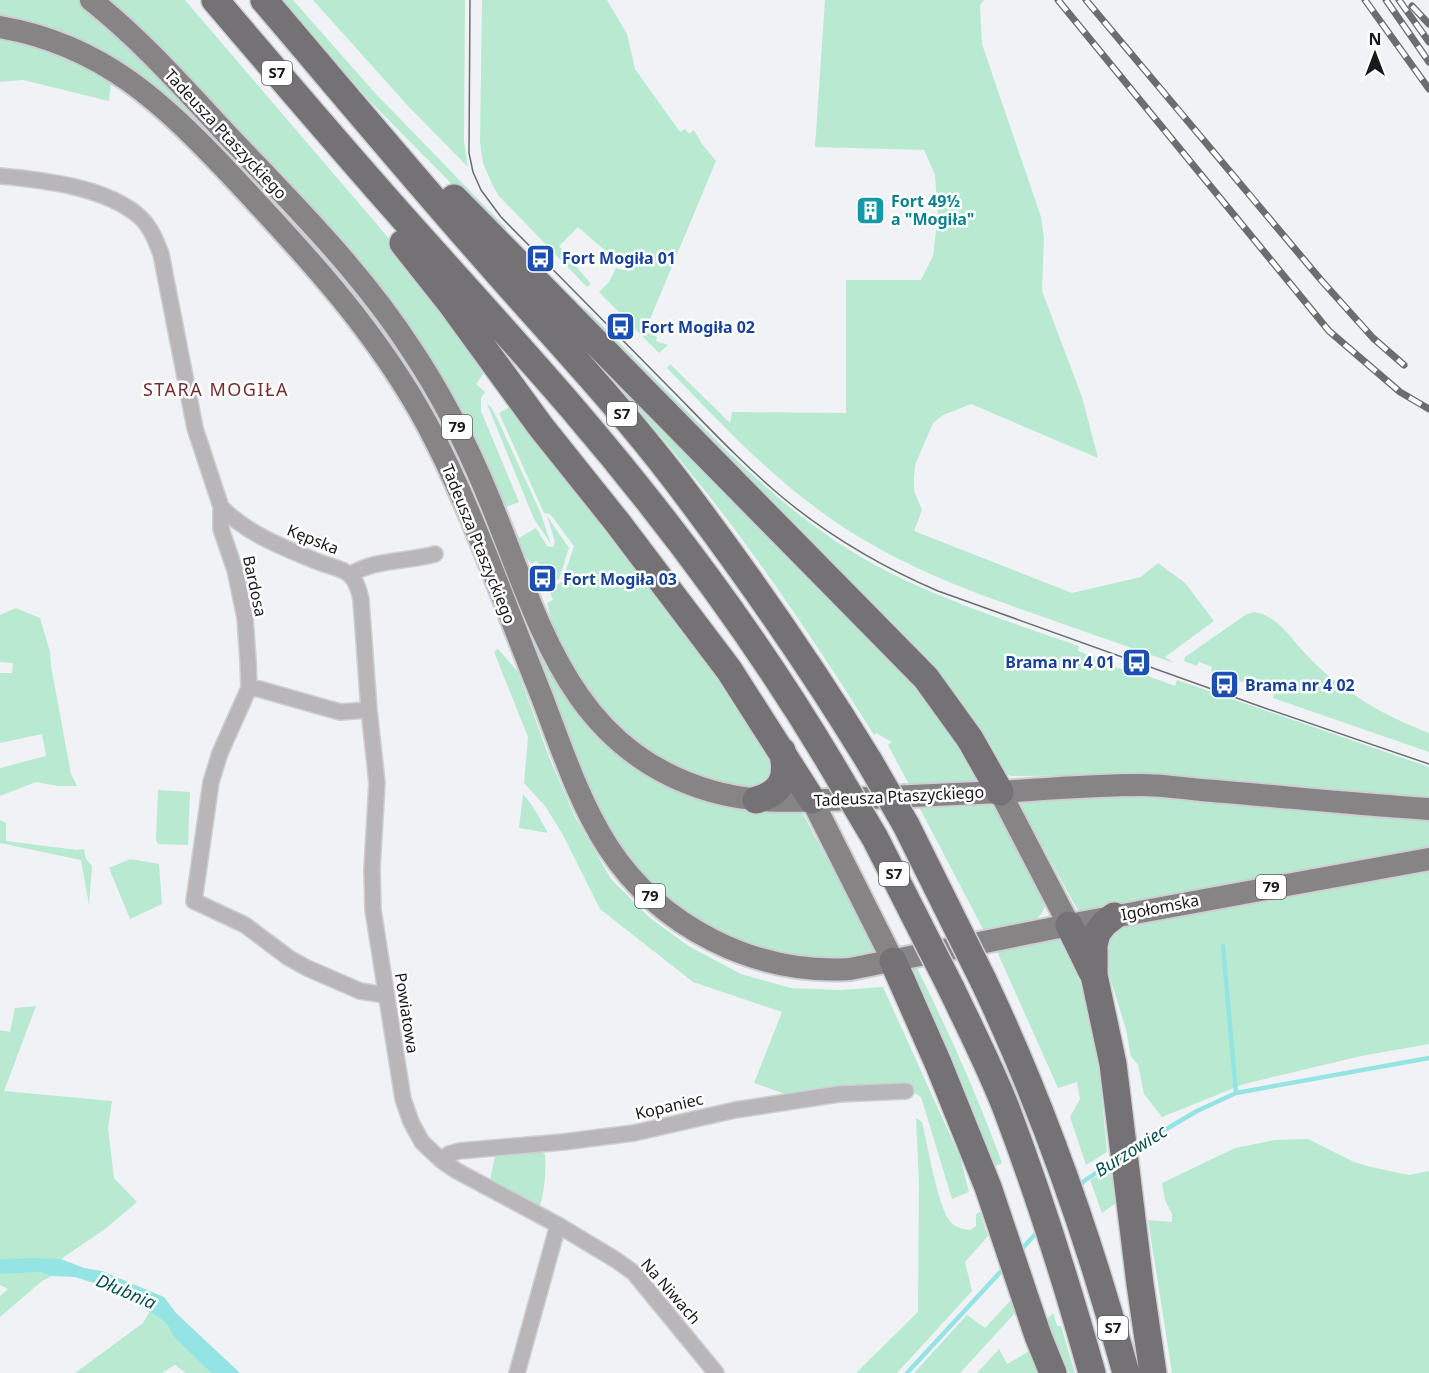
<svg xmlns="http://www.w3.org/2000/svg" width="1429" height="1373" viewBox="0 0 1429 1373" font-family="'Noto Sans',sans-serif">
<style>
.green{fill:#b8ead1}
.water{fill:#95e4e4}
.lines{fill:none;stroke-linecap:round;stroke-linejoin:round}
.stream{stroke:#95e4e4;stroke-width:4.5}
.street-casing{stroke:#cdcfd3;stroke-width:18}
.primary-casing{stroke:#cdcfd3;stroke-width:26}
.highway-casing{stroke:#cdcfd3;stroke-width:30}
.street{stroke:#b8b6b8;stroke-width:15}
.primary{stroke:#878486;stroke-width:22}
.highway{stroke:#757275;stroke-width:27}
.tram{stroke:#6c6d70;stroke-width:1.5}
.rail-casing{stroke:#6c6d70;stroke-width:7}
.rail{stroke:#fff;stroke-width:4.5;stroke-dasharray:14;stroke-linecap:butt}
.highway-bridge-casing{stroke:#cdcfd3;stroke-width:30;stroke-linecap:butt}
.highway-bridge{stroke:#757275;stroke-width:27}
.labels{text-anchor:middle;stroke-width:5;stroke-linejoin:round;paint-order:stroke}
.shield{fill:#fff;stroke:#5d5e5f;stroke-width:1.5}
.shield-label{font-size:15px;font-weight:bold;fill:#18191a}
.street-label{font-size:16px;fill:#18191a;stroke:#fff}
.culture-label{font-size:16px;font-weight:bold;fill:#0d838f;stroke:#fff;text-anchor:start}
.transit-label{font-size:16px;font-weight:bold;fill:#164399;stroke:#fff;text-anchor:start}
.neighbourhood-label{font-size:18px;letter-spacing:1.5px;fill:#742d2f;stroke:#fff}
.water-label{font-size:18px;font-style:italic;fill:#085151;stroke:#fff}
</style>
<rect width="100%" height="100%" fill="#f0f2f6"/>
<!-- green -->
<path class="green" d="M0,0H78L109,25L343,272L426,389L609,744L798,811L803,814L875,948L873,953C789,975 690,932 634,869C622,854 612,835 602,819L452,456L182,112L0,18Z
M105,0H185L392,242L723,679L777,769L759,791L722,786L658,760L593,704L553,627L547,603L553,600L549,589L562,582L574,546L550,514L544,513L499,413L510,407L484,373L476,384L485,392L481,398V411L519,502L506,507L519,538L536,528L547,546L553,547L555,542L547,516L569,548L559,579L547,584L537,561L531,564L516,544L447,390Z
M281,0H293L375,93L506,228L503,231L582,311L585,308C619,342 653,377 687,411C745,470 803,526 877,566C941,600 1010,622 1079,646L1078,651L1115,664V667L1128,671L1129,669L1175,686L1177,680L1429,767V802L1140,775L1018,776H1011L1001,772L579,313L368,99Z
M313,0H465L464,141L468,167L409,107Z
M482,0H607L627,34L635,69L680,132L685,129L689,134L694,130L702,144L716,161L645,331L657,337L656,341L668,345L659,353L599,292L609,282L616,268L624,270L622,256L615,259L578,227L559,246L591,284L587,287L499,196L493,186L483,163L480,142Z
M825,0H984L980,5L982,44L1041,217L1044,238L1042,291L1082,397L1098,458L971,404L943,415L933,423L915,465L914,478V491L922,510L914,531L1072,593L1141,577L1158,563L1185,583L1214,621L1165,657L1174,663C1127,646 1079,630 1032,613C960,588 890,561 827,516C767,474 718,420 667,368L670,364L730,423L732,412L846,413V280H921L933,256L938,215L935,175L924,150L815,147Z
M0,34L47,46L115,79L111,84L109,101L23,80L0,82Z
M582,344L892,653L985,783L911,788L888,745L892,742L876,733L874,735C835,673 795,612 752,553C700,480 640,412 582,344Z
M487,404L491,407L498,420L541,514L551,544L534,519Z
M16,608L40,618L50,652L51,666L71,774L77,786H58L36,782L0,796V768L46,756L42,734L0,743V673H12L13,663L0,662V615Z
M1254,612C1276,615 1289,636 1303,651C1337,689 1382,715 1429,733V752L1273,698L1274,693L1211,671L1212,667L1199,662L1197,666L1184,661L1185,657L1247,614Z
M498,649L518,672L549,757L574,815L611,879L650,918L690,947L741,974L791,988L840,990L883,987L960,1157L969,1192L952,1199L921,1097L900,1084L791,1096L754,1083L782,1012L693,982L600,909L562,833L545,806L524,783L528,737L494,652Z
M158,790L190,792L188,845L158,844L156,840Z
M523,794L532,805L548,833L519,828Z
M1115,797L1217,799L1429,817V851L1080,914L1021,807L1022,802L1031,800Z
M985,801L996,807L1046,902C1041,931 1006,928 984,931L917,803Z
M0,820L6,823V841L77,850L84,849L86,859L92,866L89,905L81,860L0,843Z
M130,859L159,864L162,904L130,919L109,868Z
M1429,868V1044L1361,1056L1244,1084L1162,1117L1144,1094L1138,1064L1131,1057L1126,1029L1105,962L1103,934L1114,925Z
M1062,934L1083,991L1098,1055L1107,1152L1086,1165L1070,1117L1080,1099L1077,1082L1058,1088L995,947Z
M914,962C947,1028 977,1094 1002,1163L992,1168L906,972Z
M36,1006L4,1091L112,1101L108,1128L114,1178L137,1202L105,1229L61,1259H0V1030L10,1032L15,1008Z
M916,1118L922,1122C927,1143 938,1205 949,1220C954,1227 961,1229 970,1230L976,1226V1214L980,1212L988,1236L965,1262L972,1291L897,1373H856L918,1312L919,1182Z
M1308,1139L1354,1162L1371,1167L1409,1175L1429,1171V1373H1172L1148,1220L1172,1222V1214L1165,1200L1162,1183L1235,1148L1274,1140Z
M539,1151L545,1154C546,1173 545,1188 540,1206L490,1180L495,1156Z
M1113,1167L1116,1203L1102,1213L1090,1180Z
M16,1272H39L52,1276L42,1281L0,1317V1296L8,1289L0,1285V1274Z
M1011,1300L1015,1313L960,1373H914L967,1315L985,1328Z
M150,1311L167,1324L173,1336L211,1373H186L175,1365L162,1373H75L143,1323Z
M1053,1313L1057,1326H1061L1075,1373H1069L1046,1320Z
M999,1349L1007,1364L1033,1349L1043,1373H977Z"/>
<!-- water -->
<path class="water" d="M31,1258L61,1259L84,1268L102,1271L164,1297L176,1313L240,1373H211L173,1336L167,1324L158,1317L110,1288L75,1277L52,1276L39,1272L0,1274V1259Z"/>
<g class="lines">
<!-- stream -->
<path class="stream" d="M1223,946L1236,1093
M1134,1148L1197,1111L1236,1093L1429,1058
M1078,1188L1084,1181L1117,1159
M1019,1252L1040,1229
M907,1373L1005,1267"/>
<defs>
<path id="street" d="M0,176C43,180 108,187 141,218C151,228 156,241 161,254L195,428L221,507V529L235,570L245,618L248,660L249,688L220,753L211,782L194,901L245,925L289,958L307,968L360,991L385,995
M221,507C246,533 282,547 316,561C327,566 341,567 350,575C357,582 359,591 361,600L369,710L377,783L372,869L373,910L403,1099L411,1122L422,1142L441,1160L457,1171L558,1225L616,1260L634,1273L716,1373
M350,575C374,559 407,562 435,554
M249,688L259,689L340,712L369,710
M441,1160L449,1154L459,1151L563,1142L634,1133L735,1110L839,1094L906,1091
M517,1373L558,1225"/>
<path id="primary" d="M91,0C144,42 188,93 234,142C297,208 361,272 411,349C442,395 467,445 488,496C539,619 567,749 711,791C762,806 816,800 868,798C912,796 956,794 1000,792C1047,789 1093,785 1140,785C1161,785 1181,788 1201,790C1277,796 1353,804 1429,809
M0,27C104,45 164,104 233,177C306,255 377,331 428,426C472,509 503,600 538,687C559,740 577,799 608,847C660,927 755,975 850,969L1069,925L1429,859
M1000,792L1069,925
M812,800L893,961"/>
<path id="highway" d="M215,0C278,74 341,148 405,220C461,283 518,345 573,409C668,520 756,638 831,764
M264,0C339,88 413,177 490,264C552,335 617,403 675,479C744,570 809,663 869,761
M454,198L926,678L970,739L1000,792
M403,243L452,305L541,427L617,522L729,670L812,800
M756,800C782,793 789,777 782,751
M1114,916L1104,924L1097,933L1094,945V975L1113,1064L1140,1284L1153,1373
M1069,925L1092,972
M893,961L938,1063L988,1187L1038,1336L1053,1373
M983,980C1043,1106 1089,1238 1126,1373
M951,988C970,1028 990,1067 1006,1108C1039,1195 1067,1284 1092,1373"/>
</defs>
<!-- street casing -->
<use href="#street" class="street-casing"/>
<!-- primary casing -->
<use href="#primary" class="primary-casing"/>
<!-- highway casing -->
<use href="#highway" class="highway-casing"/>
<!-- street -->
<use href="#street" class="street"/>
<!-- primary -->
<use href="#primary" class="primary"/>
<!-- highway -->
<use href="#highway" class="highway"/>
<!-- tram -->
<path class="tram" d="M470,0L469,153L473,172L481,190L501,217C553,270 605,323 658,376C699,417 738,460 782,497C829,536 882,567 938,591L1259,706L1429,764"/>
<defs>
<path id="rail" d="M1058,0L1329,331L1400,392L1429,409
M1086,0L1321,280L1373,338L1404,365
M1365,0L1429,89
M1386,0L1429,62
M1399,0L1429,42
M1412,6L1429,24"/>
</defs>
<!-- rail casing -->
<use href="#rail" class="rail-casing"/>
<!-- rail -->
<use href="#rail" class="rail"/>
<defs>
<path id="highway-bridge" d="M869,761L906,825L983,980
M831,764L875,838L951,988"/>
</defs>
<!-- highway-bridge casing -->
<use href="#highway-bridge" class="highway-bridge-casing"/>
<!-- highway-bridge -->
<use href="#highway-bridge" class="highway-bridge"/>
</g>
<!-- icons -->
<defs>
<symbol id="building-square" viewBox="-11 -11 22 22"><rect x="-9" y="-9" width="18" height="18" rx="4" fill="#0f9aa8" stroke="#fff"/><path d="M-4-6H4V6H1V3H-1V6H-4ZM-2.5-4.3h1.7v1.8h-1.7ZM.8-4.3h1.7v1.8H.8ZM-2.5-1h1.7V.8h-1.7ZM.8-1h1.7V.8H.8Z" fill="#fff"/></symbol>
<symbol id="bus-square" viewBox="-11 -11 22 22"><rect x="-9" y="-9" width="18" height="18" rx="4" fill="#1a4fb4" stroke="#fff"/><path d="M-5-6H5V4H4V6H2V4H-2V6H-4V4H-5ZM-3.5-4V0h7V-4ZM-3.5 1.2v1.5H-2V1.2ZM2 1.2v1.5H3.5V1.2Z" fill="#fff"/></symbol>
</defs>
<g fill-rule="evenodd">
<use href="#building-square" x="854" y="194" width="33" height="33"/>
<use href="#bus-square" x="524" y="242" width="33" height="33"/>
<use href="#bus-square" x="604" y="310" width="33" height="33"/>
<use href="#bus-square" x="526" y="562" width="33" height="33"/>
<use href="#bus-square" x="1120" y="646" width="33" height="33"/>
<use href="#bus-square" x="1208" y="668" width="33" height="33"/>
</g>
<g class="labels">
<!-- shield labels -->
<g class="shield">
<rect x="262" y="61" width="30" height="24" rx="4.5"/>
<rect x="607" y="402" width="30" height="24" rx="4.5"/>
<rect x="442" y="415" width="30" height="24" rx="4.5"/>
<rect x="879" y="862" width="30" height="24" rx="4.5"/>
<rect x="1256" y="875" width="30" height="24" rx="4.5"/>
<rect x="635" y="884" width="30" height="24" rx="4.5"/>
<rect x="1098" y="1316" width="30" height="24" rx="4.5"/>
</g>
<g class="shield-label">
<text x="277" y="78">S7</text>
<text x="622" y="419">S7</text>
<text x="457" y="432">79</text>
<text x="894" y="879">S7</text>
<text x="1271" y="892">79</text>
<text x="650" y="901">79</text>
<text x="1113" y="1333">S7</text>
</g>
<!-- street labels -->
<g class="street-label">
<text transform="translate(226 134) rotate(47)" y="6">Tadeusza Ptaszyckiego</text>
<text transform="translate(313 539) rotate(22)" y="6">Kępska</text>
<text transform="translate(479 544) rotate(68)" y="6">Tadeusza Ptaszyckiego</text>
<text transform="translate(255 586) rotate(78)" y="6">Bardosa</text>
<text transform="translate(899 796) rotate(-3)" y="6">Tadeusza Ptaszyckiego</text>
<text transform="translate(1160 907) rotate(-11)" y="6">Igołomska</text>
<text transform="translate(407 1013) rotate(81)" y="6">Powiatowa</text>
<text transform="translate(669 1106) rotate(-13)" y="6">Kopaniec</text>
<text transform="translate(671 1291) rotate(49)" y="6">Na Niwach</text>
</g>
<!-- culture labels -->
<g class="culture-label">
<text x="891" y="207">Fort 49½<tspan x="891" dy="18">a "Mogiła"</tspan></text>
</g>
<!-- transit labels -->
<g class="transit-label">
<text x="562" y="264">Fort Mogiła 01</text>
<text x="641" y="333">Fort Mogiła 02</text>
<text x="563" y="585">Fort Mogiła 03</text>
<text x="1115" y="668" text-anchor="end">Brama nr 4 01</text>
<text x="1245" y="691">Brama nr 4 02</text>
</g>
<!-- neighbourhood labels -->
<g class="neighbourhood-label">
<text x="216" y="396">STARA MOGIŁA</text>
</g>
<!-- water labels -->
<g class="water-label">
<text transform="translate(1131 1151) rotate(-32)" y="6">Burzowiec</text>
<text transform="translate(126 1292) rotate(23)" y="6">Dłubnia</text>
</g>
</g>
<!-- north arrow -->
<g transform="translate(1375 54)" stroke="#ffffff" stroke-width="4.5" paint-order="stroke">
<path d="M0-4.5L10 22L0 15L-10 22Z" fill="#18191a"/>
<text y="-9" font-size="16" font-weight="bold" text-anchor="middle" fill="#18191a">N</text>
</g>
</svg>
